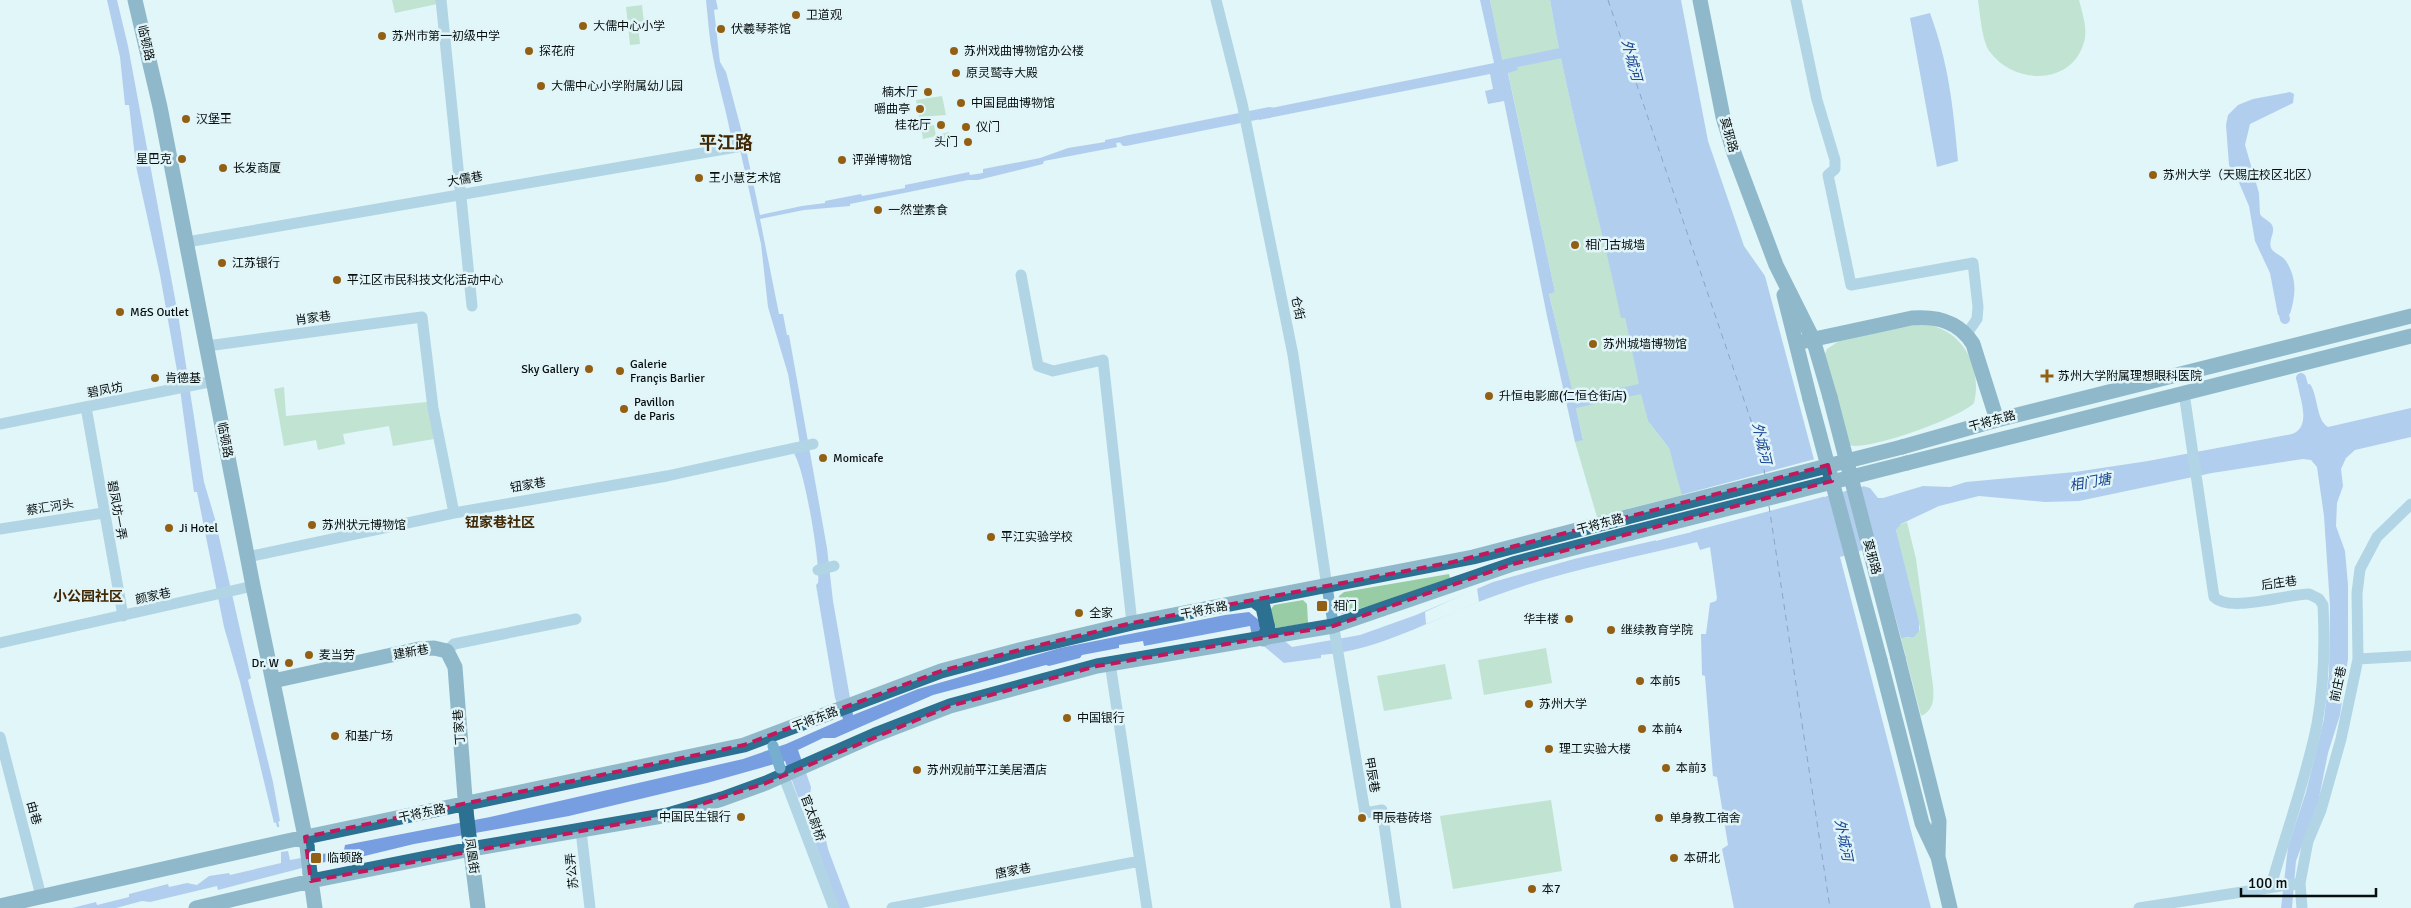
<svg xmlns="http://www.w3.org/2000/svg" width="2411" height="908" viewBox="0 0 2411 908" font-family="Signika,'Noto Sans SC',sans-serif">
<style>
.green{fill:#98cca5}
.water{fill:#789ee2}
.pier{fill:#e1f5f8}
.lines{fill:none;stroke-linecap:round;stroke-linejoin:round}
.stream{stroke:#789ee2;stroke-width:2.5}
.canal{stroke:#789ee2;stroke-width:10}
.ferry{stroke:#184392;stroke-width:1;stroke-dasharray:6 5;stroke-linecap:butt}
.minor{stroke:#75aece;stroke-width:11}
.major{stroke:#2c7092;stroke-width:15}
.minor-bridge{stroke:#75aece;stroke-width:11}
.major-bridge{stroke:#2c7092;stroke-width:15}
.marked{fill:none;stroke:#c2185b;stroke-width:4;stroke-dasharray:10 6;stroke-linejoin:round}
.poi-dot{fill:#936013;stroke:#e1f5f8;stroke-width:2}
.labels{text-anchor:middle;stroke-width:5;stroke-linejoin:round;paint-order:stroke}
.poi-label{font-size:12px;fill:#070e0f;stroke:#e1f5f8;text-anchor:start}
.street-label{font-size:12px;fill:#070e0f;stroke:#e1f5f8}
.water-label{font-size:14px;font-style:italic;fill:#184392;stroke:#e1f5f8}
.neighbourhood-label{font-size:14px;font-weight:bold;fill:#412805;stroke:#e1f5f8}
.district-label{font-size:18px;font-weight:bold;fill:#412805;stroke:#e1f5f8}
</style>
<rect width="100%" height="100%" fill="#e1f5f8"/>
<!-- green -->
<path class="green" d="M392,0H437V4L395,13Z
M1490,0H1550C1568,108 1599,212 1622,318H1625L1648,421L1669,448L1683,495L1597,517L1575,442L1583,439L1549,293L1555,292L1508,72L1518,70L1503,63Z
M1978,0H2079C2082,12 2088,29 2084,42C2072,86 2014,85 1990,52C1982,42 1980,13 1978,0Z
M642,5L644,23L638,25L640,44L630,45L626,7Z
M942,96L946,115L919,117L916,100Z
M934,125L936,136L923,139L921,127Z
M949,132L951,145L939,147L937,135Z
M1922,324C1961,327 1983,366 1974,403C1962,417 1866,452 1849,445L1824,356L1827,349L1842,339Z
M284,387L286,416L427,402L434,439L393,446L389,426L343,434L345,444L318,450L316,440L284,446L274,389Z
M1907,522L1916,559L1933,686C1934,699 1934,710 1921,716L1901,638H1909L1919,631L1920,628L1896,530L1897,526Z
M1449,574L1450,578L1398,597L1342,614L1339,612V596L1344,592Z
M1303,600L1307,604L1308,623L1276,628L1272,625L1271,609L1274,605Z
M1546,648L1552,683L1484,695L1478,660Z
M1445,664L1452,699L1384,711L1377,676Z
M1551,800L1562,871L1453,889L1440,816Z"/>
<!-- water -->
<path class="water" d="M107,0H117L128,46L179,320L204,482L215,519L251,678L248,680L273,782L280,821L274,823L240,682L224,627L197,492H194L179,382L160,275L136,166L129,105H125L120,57Z
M706,0H716L718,9L714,10L720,62L726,72L745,144L760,215L802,206L825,203V201L861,194L862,196L905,188V185L969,172L970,175L983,173V169L1040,158L1068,148L1105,142V140L1136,134L1137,140L1116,143L1117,147L1044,161L1043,164L978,180H968L850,204V206L804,210L760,219L779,314H783L787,335H789L827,548L833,601L853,715L918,689L1060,648L1225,615L1249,612L1292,647L1360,635L1416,615L1493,582L1574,559L1692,532L1669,448L1648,421L1641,394L1576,408L1583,440L1575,442L1547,316L1504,101L1488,104L1485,91L1493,89L1490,74L1259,120L1257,111L1494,63L1480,0H1490L1503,63L1515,61L1518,70L1508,73L1555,292L1549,294L1574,398L1639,384L1625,318H1621C1599,212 1568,108 1550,0H1681L1708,141L1744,246L1765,276L1824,497L1863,486L1870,488L1878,498H1883L1923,486L1950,487L1966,482L2075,472L2148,461L2292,434C2311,427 2301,402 2298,386L2310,384C2318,395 2316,420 2328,427L2411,408V437L2355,450L2346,458L2341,469L2343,486L2337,503L2336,526L2345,551L2348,585V659L2340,715L2328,753L2318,803L2296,861L2292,908H2281L2288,847L2306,792L2324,719L2329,674L2330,606L2324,516L2317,467L2311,460L2303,459L2212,473L2079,501L2045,502L1979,496L1939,506L1901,524L1896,530L1919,622V631L1914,637L1901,638L1876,546L1840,557L1931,908H1734L1722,849L1728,845L1717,777L1713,776L1705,676L1702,675L1701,634H1706L1710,603L1716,601L1717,598L1710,547L1700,550L1697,542C1631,558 1564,571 1500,594C1440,614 1385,650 1321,655V658L1284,663L1252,636L1250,626L1144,646L1143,641L1119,645V648L1082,655L1080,658L1049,666L1046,665L933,695L835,738H823L798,750L811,787L810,799L815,811L821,817L828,849L850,908H839L806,819C805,811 806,801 798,797L785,761L707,783L569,816L414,844L348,860L347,858L329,861L218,890L217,886L150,902L142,901L116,908H72L96,902L97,905L129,897V894L168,884L169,887L187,883L197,885L209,876L229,873L230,875L281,863V852L288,851L290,860L344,850L345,845L490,817L743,759L786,744L843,719L835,698L816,585L818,583C821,565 804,466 794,454L801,450L788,374L768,307L761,244L739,145L732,144C728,114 718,86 713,57C709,38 708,19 706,0Z
M1930,13C1949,65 1953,106 1958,161L1937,167L1910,18Z
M2290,92L2294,94L2293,103L2250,124L2245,145L2259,193L2260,214C2263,219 2269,220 2272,225C2276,233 2268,239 2271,248C2274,254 2282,255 2286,261C2297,278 2296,295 2290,314L2278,315L2270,273L2255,241L2249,206L2237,178L2229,165L2226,125L2228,115L2238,105L2253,99Z"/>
<!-- pier -->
<path class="pier" d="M1815,459L1825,494L1863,484L1868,485L1656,541V539L1689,530L1681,495Z
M1477,588L1479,602L1426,624L1425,612Z"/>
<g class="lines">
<!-- stream -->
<path class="stream" d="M277,822L278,826"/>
<!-- canal -->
<path class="canal" d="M1502,65L1571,51
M1125,141L1270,112
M2284,315L2285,319
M2301,378L2303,385"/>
<!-- ferry -->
<path class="ferry" d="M1608,0L1760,447L1765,475
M1769,506L1830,908"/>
<!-- minor -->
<path class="minor" d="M441,0L472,306
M1216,0L1242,103L1293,355L1327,587L1365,813L1382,810L1396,908
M1796,0L1817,100L1835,160V169L1828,175L1851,285L1973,263L1978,307L1977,319L1966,335
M187,242L748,145
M1021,275L1038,366L1053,371L1103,360L1132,623
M207,346L422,317L433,408L454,513
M2184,393L2214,597C2229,613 2287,594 2309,594L2319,599L2323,605C2325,644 2324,685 2317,724C2306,779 2286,832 2271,886
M86,407L123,616
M0,424L214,381
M0,529L103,513
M247,557L454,513L667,476L813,444
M818,570L834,566
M0,643L253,586
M447,651L454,644L576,619
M2358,659L2411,656
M1110,663L1147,908
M0,737L41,896
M781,769L834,908
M581,831L590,908
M892,908L1140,861
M2139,908L2300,883
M2302,908L2300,883L2308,841L2321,810L2341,739L2358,659L2357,593L2360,569L2377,537L2411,504"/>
<!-- major -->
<path class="major" d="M135,0L160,107L253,586L307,846
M1700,0L1723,117L1734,153L1776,265L1813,339L1830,397
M1784,295L1810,399
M1796,343L1912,318C1937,316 1959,321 1973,344L1997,420
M1902,447L1997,420L2411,316
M1907,463L2411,336
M1254,600L1263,607L1267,625
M1898,658L1939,821L1938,856
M1880,660L1922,823L1938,857L1950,908
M273,681L419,649L434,648L447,651L455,667L466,811
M470,844L478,908
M310,873L315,908
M0,906L287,841L744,745L941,671L1023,649L1132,623L1473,557L1627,517
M196,908L311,881L471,849L668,815L722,799L766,783L875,735L950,706L1097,666L1333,626L1513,564L1631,533"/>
<!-- minor-bridge -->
<path class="minor-bridge" d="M773,746L780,768"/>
<!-- major-bridge -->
<path class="major-bridge" d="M1830,397L1898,658
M1810,399L1880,660
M1627,517L1902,447
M1631,533L1907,463
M1263,639L1268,630L1267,625
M466,811L470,844
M307,846L310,873"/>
</g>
<!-- marked area -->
<path d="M0 0H2411V908H0ZM1828,465L1832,481L1513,564L1333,626L1097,666L950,706L766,783L668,815L311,881L305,837L744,745L941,671L1023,649L1132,623L1453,562Z" fill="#e1f5f8" fill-opacity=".55" fill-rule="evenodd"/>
<path class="marked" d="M1828,465L1832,481L1513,564L1333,626L1097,666L950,706L766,783L668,815L311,881L305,837L744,745L941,671L1023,649L1132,623L1453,562Z"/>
<!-- markers -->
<g class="poi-dot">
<circle cx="796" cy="15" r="5"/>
<circle cx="583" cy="26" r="5"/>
<circle cx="721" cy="29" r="5"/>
<circle cx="382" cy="36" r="5"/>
<circle cx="529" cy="51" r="5"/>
<circle cx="954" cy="51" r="5"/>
<circle cx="956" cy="73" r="5"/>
<circle cx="541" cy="86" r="5"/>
<circle cx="928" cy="92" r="5"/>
<circle cx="961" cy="103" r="5"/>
<circle cx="920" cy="109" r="5"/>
<circle cx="186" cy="119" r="5"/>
<circle cx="941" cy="125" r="5"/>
<circle cx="966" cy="127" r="5"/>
<circle cx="968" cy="142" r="5"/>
<circle cx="182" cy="159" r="5"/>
<circle cx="842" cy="160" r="5"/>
<circle cx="223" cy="168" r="5"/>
<circle cx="2153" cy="175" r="5"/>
<circle cx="699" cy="178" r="5"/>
<circle cx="878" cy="210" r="5"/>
<circle cx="1575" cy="245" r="5"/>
<circle cx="222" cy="263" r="5"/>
<circle cx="337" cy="280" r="5"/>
<circle cx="120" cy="312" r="5"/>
<circle cx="1593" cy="344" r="5"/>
<circle cx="589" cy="369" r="5"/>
<circle cx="620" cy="371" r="5"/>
<path d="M2044.5 368.5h5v5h5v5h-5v5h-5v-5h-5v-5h5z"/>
<circle cx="155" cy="378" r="5"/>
<circle cx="1489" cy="396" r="5"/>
<circle cx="624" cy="409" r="5"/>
<circle cx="823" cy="458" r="5"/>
<circle cx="312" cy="525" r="5"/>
<circle cx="169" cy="528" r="5"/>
<circle cx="991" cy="537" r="5"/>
<rect x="1316" y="600" width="12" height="12" rx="2.5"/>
<circle cx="1079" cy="613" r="5"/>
<circle cx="1569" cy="619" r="5"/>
<circle cx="1611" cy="630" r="5"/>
<circle cx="309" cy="655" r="5"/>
<circle cx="289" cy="663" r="5"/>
<circle cx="1640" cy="681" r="5"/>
<circle cx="1529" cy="704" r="5"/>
<circle cx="1067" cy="718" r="5"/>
<circle cx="1642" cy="729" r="5"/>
<circle cx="335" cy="736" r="5"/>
<circle cx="1549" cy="749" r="5"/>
<circle cx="1666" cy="768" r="5"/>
<circle cx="917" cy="770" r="5"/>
<circle cx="741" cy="817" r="5"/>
<circle cx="1362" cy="818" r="5"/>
<circle cx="1659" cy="818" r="5"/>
<rect x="310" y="852" width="12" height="12" rx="2.5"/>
<circle cx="1674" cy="858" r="5"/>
<circle cx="1532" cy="889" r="5"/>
</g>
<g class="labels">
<!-- poi labels -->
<g class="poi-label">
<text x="806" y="19">卫道观</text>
<text x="593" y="30">大儒中心小学</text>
<text x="731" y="33">伏羲琴茶馆</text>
<text x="392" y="40">苏州市第一初级中学</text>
<text x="539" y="55">探花府</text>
<text x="964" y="55">苏州戏曲博物馆办公楼</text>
<text x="966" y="77">原灵鹫寺大殿</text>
<text x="551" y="90">大儒中心小学附属幼儿园</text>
<text x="918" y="96" text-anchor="end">楠木厅</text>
<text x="971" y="107">中国昆曲博物馆</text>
<text x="910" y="113" text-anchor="end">嚼曲亭</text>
<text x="196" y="123">汉堡王</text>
<text x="931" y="129" text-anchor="end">桂花厅</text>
<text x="976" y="131">仪门</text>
<text x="958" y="146" text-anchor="end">头门</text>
<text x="172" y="163" text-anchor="end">星巴克</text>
<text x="852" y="164">评弹博物馆</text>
<text x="233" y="172">长发商厦</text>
<text x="2163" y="179">苏州大学（天赐庄校区北区）</text>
<text x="709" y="182">王小慧艺术馆</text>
<text x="888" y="214">一然堂素食</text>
<text x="1585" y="249">相门古城墙</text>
<text x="232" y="267">江苏银行</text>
<text x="347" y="284">平江区市民科技文化活动中心</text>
<text x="130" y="316">M&amp;S Outlet</text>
<text x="1603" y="348">苏州城墙博物馆</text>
<text x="630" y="368">Galerie<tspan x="630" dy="14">Françis Barlier</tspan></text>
<text x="579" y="373" text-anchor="end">Sky Gallery</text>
<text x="2058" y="380">苏州大学附属理想眼科医院</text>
<text x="165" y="382">肯德基</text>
<text x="1499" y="400">升恒电影廊(仁恒仓街店)</text>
<text x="634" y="406">Pavillon<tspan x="634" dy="14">de Paris</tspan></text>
<text x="833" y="462">Momicafe</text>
<text x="322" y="529">苏州状元博物馆</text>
<text x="179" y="532">Ji Hotel</text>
<text x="1001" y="541">平江实验学校</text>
<text x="1333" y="610">相门</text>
<text x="1089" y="617">全家</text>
<text x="1559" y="623" text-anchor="end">华丰楼</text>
<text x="1621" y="634">继续教育学院</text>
<text x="319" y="659">麦当劳</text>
<text x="279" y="667" text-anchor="end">Dr. W</text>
<text x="1650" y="685">本前5</text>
<text x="1539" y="708">苏州大学</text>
<text x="1077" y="722">中国银行</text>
<text x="1652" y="733">本前4</text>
<text x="345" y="740">和基广场</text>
<text x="1559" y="753">理工实验大楼</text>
<text x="1676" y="772">本前3</text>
<text x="927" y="774">苏州观前平江美居酒店</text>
<text x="731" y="821" text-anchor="end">中国民生银行</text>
<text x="1372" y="822">甲辰巷砖塔</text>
<text x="1669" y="822">单身教工宿舍</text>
<text x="327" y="862">临顿路</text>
<text x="1684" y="862">本研北</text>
<text x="1542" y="893">本7</text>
</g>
<!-- street labels -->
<g class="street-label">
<text transform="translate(146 43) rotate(77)" y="4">临顿路</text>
<text transform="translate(1729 135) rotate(74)" y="4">莫邪路</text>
<text transform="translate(465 179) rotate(-10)" y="4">大儒巷</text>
<text transform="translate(1298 308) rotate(78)" y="4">仓街</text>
<text transform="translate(313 318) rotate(-8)" y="4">肖家巷</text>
<text transform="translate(105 390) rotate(-11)" y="4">碧凤坊</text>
<text transform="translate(1992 421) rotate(-15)" y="4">干将东路</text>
<text transform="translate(225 440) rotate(79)" y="4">临顿路</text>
<text transform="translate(528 485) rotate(-10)" y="4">钮家巷</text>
<text transform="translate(50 507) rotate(-9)" y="4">蔡汇河头</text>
<text transform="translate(117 510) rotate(80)" y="4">碧凤坊一弄</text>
<text transform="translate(1600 524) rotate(-15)" y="4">干将东路</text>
<text transform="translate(1872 557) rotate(75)" y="4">莫邪路</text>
<text transform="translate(2279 583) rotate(-8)" y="4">后庄巷</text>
<text transform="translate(153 596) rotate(-12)" y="4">颜家巷</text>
<text transform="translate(1204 610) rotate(-11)" y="4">干将东路</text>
<text transform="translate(411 652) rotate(-10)" y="4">建新巷</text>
<text transform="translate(2338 684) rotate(-78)" y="4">前庄巷</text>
<text transform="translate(815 719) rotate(-21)" y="4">干将东路</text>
<text transform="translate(459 727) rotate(-94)" y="4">丁家巷</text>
<text transform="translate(1372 775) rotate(80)" y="4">甲辰巷</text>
<text transform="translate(34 813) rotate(75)" y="4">由巷</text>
<text transform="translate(422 813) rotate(-12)" y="4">干将东路</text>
<text transform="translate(813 818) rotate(70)" y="4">官太尉桥</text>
<text transform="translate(472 856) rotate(82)" y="4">凤凰街</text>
<text transform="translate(572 871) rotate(-96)" y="4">苏公弄</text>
<text transform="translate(1013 871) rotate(-11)" y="4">唐家巷</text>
</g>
<!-- water labels -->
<g class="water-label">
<text transform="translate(1632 60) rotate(75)" y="5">外城河</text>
<text transform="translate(1762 443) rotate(77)" y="5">外城河</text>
<text transform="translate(2090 482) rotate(-10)" y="5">相门塘</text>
<text transform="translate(1844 840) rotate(79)" y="5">外城河</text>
</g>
<!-- neighbourhood labels -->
<g class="neighbourhood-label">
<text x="500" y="527">钮家巷社区</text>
<text x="88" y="601">小公园社区</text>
</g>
<!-- district labels -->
<g class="district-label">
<text x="726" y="149">平江路</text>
</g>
</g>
<!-- scale -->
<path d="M2241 888v8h135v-8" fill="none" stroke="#070e0f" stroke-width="2.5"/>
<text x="2248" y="888" font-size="15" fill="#070e0f" stroke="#e1f5f8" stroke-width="4" paint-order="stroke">100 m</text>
</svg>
